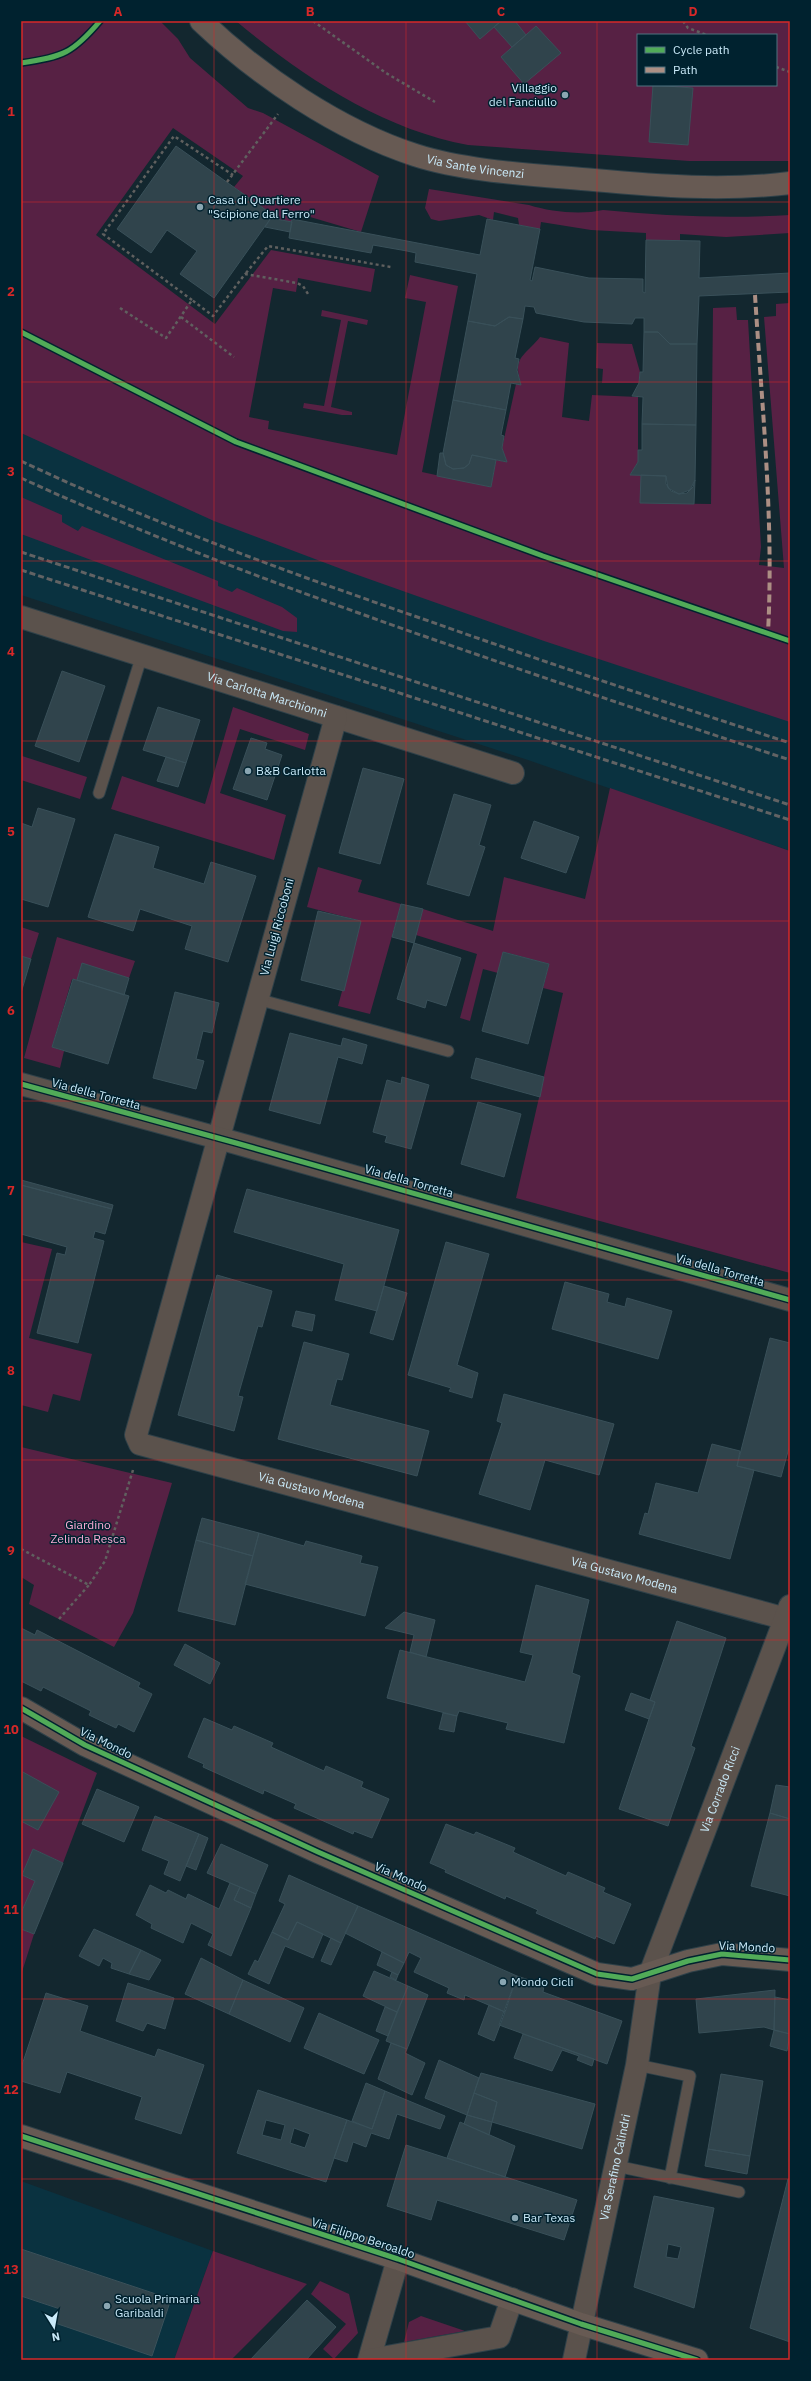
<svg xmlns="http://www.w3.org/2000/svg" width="811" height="2381" viewBox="0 0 811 2381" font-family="'IBM Plex Sans',sans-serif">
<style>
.built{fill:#0a3240}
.green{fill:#572144;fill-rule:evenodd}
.building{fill:#30444c;stroke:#395059;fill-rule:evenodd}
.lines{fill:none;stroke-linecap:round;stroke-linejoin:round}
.lane-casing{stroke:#2f4149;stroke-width:13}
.street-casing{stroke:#2f4149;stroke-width:24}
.secondary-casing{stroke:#2f4149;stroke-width:24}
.path{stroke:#60605f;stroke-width:2.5;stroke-dasharray:3 3;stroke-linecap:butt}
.lane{stroke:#5b524c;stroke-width:11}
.street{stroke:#5b524c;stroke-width:22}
.secondary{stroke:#675a53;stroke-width:22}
.rail{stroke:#626364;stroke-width:3;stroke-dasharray:6 3;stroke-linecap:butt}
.quiet{stroke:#ac8f84;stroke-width:4;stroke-dasharray:8 4;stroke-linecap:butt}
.cycleway-casing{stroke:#00222f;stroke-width:8}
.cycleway{stroke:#51ab58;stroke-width:5}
.grid{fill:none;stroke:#d62828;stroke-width:1;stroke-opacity:0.55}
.poi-dot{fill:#8aa6b2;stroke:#00222f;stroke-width:1.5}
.labels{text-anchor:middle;stroke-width:3;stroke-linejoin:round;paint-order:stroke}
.poi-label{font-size:12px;fill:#caeaf9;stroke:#00222f;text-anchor:start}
.street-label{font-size:12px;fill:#caeaf9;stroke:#00222f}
.park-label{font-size:12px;fill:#fcabd5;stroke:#00222f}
.neatline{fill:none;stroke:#d62828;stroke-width:1.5}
.grid-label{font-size:13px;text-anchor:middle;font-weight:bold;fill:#d62828}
</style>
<rect width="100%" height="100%" fill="#13272f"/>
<!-- built -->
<path class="built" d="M21,403L790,686V851L528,760L21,595Z
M21,2181L213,2251L174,2360H21Z"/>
<!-- green -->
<path class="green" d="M21,21H160L178,39L190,58L248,108L263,113L379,176L361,232L300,214L292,222L271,218L273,215L234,187L243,176L173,128L96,235L215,324L271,250L375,269L371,292L298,278L296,292L273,288L249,417L269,421L268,429L397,455L426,302L405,298L410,275L458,286L422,472L491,487L496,460L507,462L502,448L516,384H521C512,357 525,356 540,337L569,343L562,417L589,421L592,395L638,397V462L630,475H641V503L711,504L713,308L736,307L737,320H748L761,547L759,565L784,568L764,317L776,316V304L790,303V722L544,641L352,573L214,521L21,433Z
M236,21H790V161H689L468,145C382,129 303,77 236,21ZM638,35H776V85H638Z
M429,189L529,205C551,212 581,215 603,210C665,216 728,219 790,215V233L726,237L680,234V241L646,240V233L591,230L541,222L540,229L519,225L518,218L494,212L493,220L479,215L439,221L431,219L425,208Z
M322,310L368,320L367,325L348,321L331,407L352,412V415H342L303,408L304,403L324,406L341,320L321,316Z
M597,343L632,344L640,372L639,383H602L603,369L596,368Z
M21,497L62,515V522L78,531L82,526L218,581V586L232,592L237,588L282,607L297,618V632L283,631L21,534Z
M233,707L309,734L305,750L240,729L220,793L286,815L274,860L111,809L122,776L205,804Z
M22,756L87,777L80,799L21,780Z
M610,788L790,851V1273L516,1198L563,993L543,988L549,964L504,952L498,973L483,969L470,1021L460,1018L477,954L416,935L423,909L493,931L504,877L585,899Z
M318,867L362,880L358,892L401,904L370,1014L338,1006L361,921L307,907Z
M21,927L39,933L31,959L21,956Z
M57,937L135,961L129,978L82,964L77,980L72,979L52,1047L64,1051L60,1068L24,1058Z
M21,1242L52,1249L29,1338L92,1354L80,1401L53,1394L48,1412L21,1405Z
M21,1447L172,1483L133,1613L114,1647L29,1604L34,1585L21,1577Z
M21,1736L97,1773L63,1863L33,1849L22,1875L35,1881L21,1913Z
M21,1929L34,1934L21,1975Z
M213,2251L307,2284L231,2360H174Z
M320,2281L349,2294L358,2333L334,2359L323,2349L346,2324L311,2294Z
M421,2316L465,2331L404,2342L409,2322Z"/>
<!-- building -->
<path class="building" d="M465,21H501L480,39Z
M501,21H515L526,35L512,47L494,27Z
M536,26L561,53L524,84L501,57Z
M653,85L693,88L688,145L649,142Z
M176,146L273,215L214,298L180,274L197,251L167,230L151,253L117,229Z
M271,218L292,222L290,232L265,227Z
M292,219L480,255L487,219L540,229L530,280L532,281L535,267L589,278L643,279V292L645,293L646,240L700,241L699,278L790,273V292L699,296L697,344H670L658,332H644V318H635L632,324L584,322L536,313L534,307L525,306L523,319L509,317L495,326L468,321L477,274L415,262L416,253L407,251L373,245L371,253L289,238Z
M509,317L523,319L515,358L519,359L517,370L521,385L511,383L506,410L453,400L468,321L495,326Z
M644,332H658L670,344H697L696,425L642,424L643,397L632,396L639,383L640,372H643Z
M453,400L506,410L501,435L504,436L502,448L507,462L472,455L469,464L464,468L453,469L446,465L443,453Z
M642,424L696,425L695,480L693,487L687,493L679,494L671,491L666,484V476L630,475L638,462V450H642Z
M440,453H443L446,465L453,469L464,468L469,464L472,455L496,460L491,487L437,476Z
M641,475L666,476L668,488L679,494L690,490L695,480L694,504L640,503Z
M62,671L105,686L79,762L35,746Z
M158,707L200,720L186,763L143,750Z
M251,738L267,743L265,749L282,755L267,800L233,789Z
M166,757L186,763L178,787L157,781Z
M363,768L404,779L380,864L339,853Z
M454,794L491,805L479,845L485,847L469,896L427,884Z
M38,808L75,819L48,907L21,899V823L32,827Z
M534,821L579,837L566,873L521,858Z
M115,834L159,847L153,868L204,884L211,862L256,876L228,962L185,949L192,926L140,909L133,931L88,917Z
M401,904L423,909L414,943L392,937Z
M318,911L361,921L344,991L301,980Z
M414,943L461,958L446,1006L427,1000L425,1008L397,999Z
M503,952L549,964L528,1044L482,1031Z
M21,956L31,959L21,993Z
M82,963L129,978L124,995L77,980Z
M73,979L129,996L108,1064L52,1047Z
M175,992L219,1003L212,1033L203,1031L196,1059L204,1061L196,1089L153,1078Z
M290,1033L341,1046L343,1038L367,1045L362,1064L338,1057L320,1124L269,1110Z
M476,1058L544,1077L540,1097L471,1078Z
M402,1077L429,1085L411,1149L385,1142L387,1136L373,1132L387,1080L401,1084Z
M478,1102L521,1114L504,1177L461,1164Z
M21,1180L113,1205L112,1209L21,1185Z
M21,1185L112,1209L105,1234L95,1231L93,1238L104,1241L78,1343L37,1333L57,1253L65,1255L67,1247L21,1234Z
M247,1189L399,1230L377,1311L335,1300L344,1264L234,1232Z
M446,1242L489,1254L457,1365L478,1373L472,1398L449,1391L451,1388L408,1375Z
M217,1275L272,1291L262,1327L258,1326L238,1396L243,1397L234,1431L178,1415Z
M565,1282L609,1294L607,1302L625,1307L627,1298L672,1311L658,1359L552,1329Z
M384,1286L407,1293L393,1340L370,1333Z
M296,1311L315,1315L312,1331L292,1326Z
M770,1338L790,1343V1444L781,1477L737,1466Z
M304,1342L349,1354L342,1380L337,1379L330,1405L429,1431L417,1476L278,1439Z
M504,1394L614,1424L599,1475L545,1460L530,1510L479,1494L502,1423L497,1421Z
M712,1444L740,1451L737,1466L754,1470L730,1559L639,1534L645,1513L648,1514L656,1483L698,1493Z
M202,1518L259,1533L253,1556L196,1540Z
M259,1533L304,1546L306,1541L362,1556L360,1563L378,1567L365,1616L245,1584Z
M196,1540L253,1556L235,1625L178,1611Z
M536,1585L589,1600L572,1673L580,1676L564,1743L506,1729L508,1723L459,1711L457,1716L387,1698L400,1650L525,1682L533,1655L520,1652Z
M404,1612L435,1620L426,1657L410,1652L414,1635L385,1628Z
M677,1621L726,1638L691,1746L695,1748L668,1826L619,1809L649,1719L655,1702L650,1700Z
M21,1628L35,1635L37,1630L140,1683L138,1687L152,1694L134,1732L118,1724L116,1728L89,1715L91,1711L43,1687L41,1691L21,1681Z
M185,1644L220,1663L210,1684L174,1665Z
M631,1693L655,1702L649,1719L625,1710Z
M443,1713L457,1716L454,1732L439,1729Z
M204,1718L232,1730L234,1726L273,1743L271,1747L324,1771L326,1766L363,1782L361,1787L389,1799L372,1838L354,1831L353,1834L294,1808L296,1804L264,1790L263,1794L203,1767L204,1764L188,1757Z
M21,1771L59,1792L38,1830L21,1821Z
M776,1785L790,1787V1819L770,1813Z
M97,1789L139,1807L124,1842L82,1824Z
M770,1813L790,1819V1896L751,1886Z
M155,1816L199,1834L180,1881L164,1874L169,1861L142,1850Z
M446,1824L474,1835L476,1832L515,1848L513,1852L566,1876L568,1872L605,1888L603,1892L631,1904L614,1944L596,1936L595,1939L536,1913L538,1910L506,1896L505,1899L445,1872L446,1870L430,1863Z
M199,1834L208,1838L196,1870L186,1866Z
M221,1844L268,1865L256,1894L207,1873Z
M33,1849L63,1863L34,1934L21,1929V1913L35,1881L22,1875Z
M289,1875L358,1906L341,1943L297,1922L288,1940L272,1932L285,1904L279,1901Z
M230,1883L240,1887L234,1900L251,1908L231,1956L208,1945L213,1934L191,1923L183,1943L151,1928L152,1924L136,1915L150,1885L166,1893L168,1890L186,1899L188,1894L219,1909Z
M240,1887L256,1894L251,1908L234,1900Z
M358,1906L517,1976L505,2012L465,1995L464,2000L447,1993L449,1988L414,1972L421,1958L409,1952L404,1963L345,1933Z
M297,1922L323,1934L313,1958L285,1946L269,1984L248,1974L255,1960L258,1962L272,1932L288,1940Z
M94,1929L141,1950L129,1974L111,1968L112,1963L103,1958L99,1966L79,1956Z
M331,1938L341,1943L331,1965L321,1961Z
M141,1950L161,1960L149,1980L129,1974Z
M382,1952L404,1963L398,1975L377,1965Z
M201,1958L243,1980L229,2014L185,1994Z
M374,1971L408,1986L397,2012L363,1996Z
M392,1972L398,1975L396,1980L390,1977Z
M517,1976L544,1985L543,1992L622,2021L607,2064L499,2025Z
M243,1980L304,2008L290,2042L229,2014Z
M128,1983L174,1998L165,2029L147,2023L143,2031L116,2021Z
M408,1986L428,1995L407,2049L386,2041Z
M775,1990L774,2030L764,2027L699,2033L696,1999Z
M46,1993L88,2006L80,2031L155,2057L158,2049L204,2065L181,2134L135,2119L142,2097L67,2072L60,2093L21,2081V2068Z
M775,1997L790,2000V2034L774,2030Z
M489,2005L505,2012L494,2041L478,2034Z
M385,2007L397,2012L388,2036L376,2031Z
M319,2013L379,2040L364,2074L304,2048Z
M774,2030L790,2034L787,2051L770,2046Z
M523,2034L594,2059L592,2066L577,2060L579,2056L562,2050L552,2071L514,2058Z
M391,2043L407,2049L405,2053L425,2063L412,2095L378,2079Z
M439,2060L479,2078L467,2115L425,2098Z
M481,2073L595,2104L582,2149L492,2122L497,2102L474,2093Z
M721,2074L763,2081L750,2156L708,2149Z
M366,2083L385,2091L372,2129L352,2121Z
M258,2090L347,2120L326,2182L237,2153ZM266,2120L285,2125L281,2140L262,2135ZM294,2128L310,2134L305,2148L290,2143Z
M385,2091L445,2116L440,2129L397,2114L389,2139L371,2133L366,2147L353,2142L347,2162L334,2158L347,2120L372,2129Z
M474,2093L497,2102L492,2122L467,2115Z
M467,2115L492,2122L489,2135L464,2124Z
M460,2122L515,2146L505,2177L447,2158Z
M406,2145L577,2200L564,2240L437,2200L431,2220L387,2206Z
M708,2149L750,2156L747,2174L705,2166Z
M788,2179H790V2342L750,2328Z
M654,2196L714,2208L694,2308L634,2287ZM668,2244L681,2247L678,2259L666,2257Z
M21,2249L171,2299L152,2356L55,2323L60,2309L21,2296Z
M307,2300L336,2327L306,2360H250Z"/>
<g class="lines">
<defs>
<path id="lane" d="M99,793L142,655
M257,999L448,1051
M637,2065L690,2076L670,2178
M616,2166L739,2192"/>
<g id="street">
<path id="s1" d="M21,617L513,773"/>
<path id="s2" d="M336,717L136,1435L140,1444L790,1620"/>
<path d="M21,1084L236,1143L790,1300"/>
<path d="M369,2360L398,2259"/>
<path d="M370,2360L499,2337L512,2299"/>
<path id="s3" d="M574,2360L637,2065L650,1974L790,1606"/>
</g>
<g id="secondary">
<path id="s4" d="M201,21C259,76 338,130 415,155C467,172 538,175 594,180C658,186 725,191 790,183"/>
<path d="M21,1708L85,1745L318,1852L597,1974L632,1979L688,1961L722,1954L790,1960"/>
<path d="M21,2136L398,2259L581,2324L697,2360"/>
</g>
</defs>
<!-- lane casing -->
<use href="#lane" class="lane-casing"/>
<!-- street casing -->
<use href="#street" class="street-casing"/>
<!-- secondary casing -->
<use href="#secondary" class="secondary-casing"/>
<!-- path -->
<path class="path" d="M313,21L386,73L435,102
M683,21L688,28L707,35
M776,67L790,72
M227,182L278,114
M246,273L268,246L391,267
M192,300L103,234L174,136L233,175
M120,308L166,338L192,300L213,316L245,274L297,283L303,286L308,294
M181,317L234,357
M21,1549L89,1585L105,1561L133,1470
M59,1619L89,1585"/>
<!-- lane -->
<use href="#lane" class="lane"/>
<!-- street -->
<use href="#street" class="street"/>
<!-- secondary -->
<use href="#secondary" class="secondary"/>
<!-- rail -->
<path class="rail" d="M21,461C152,523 287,572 423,619C545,662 667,703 790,743
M21,478C156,540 295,591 435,640C553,681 671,721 790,760
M21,552L790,805
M21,570L790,820"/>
<!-- quiet -->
<path class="quiet" d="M755,295C762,408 774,520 768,633"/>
<defs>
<path id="cycleway" d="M21,63C63,57 73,53 100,21
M21,332L236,442L543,556L790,641
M21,1084L236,1143L790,1300
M21,1708L85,1745L318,1852L597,1974L632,1979L688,1961L722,1954L790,1960
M21,2136L398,2259L581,2324L697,2360"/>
</defs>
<!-- cycleway casing -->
<use href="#cycleway" class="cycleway-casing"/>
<!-- cycleway -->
<use href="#cycleway" class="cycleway"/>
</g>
<!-- grid -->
<path class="grid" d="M214,21V2360M406,21V2360M597,21V2360M21,202H790M21,382H790M21,561H790M21,741H790M21,921H790M21,1101H790M21,1280H790M21,1460H790M21,1640H790M21,1820H790M21,1999H790M21,2179H790"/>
<!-- markers -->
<g class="poi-dot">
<circle cx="565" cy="95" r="4"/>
<circle cx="200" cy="207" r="4"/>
<circle cx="248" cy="771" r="4"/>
<circle cx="503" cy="1982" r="4"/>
<circle cx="515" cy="2218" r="4"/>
<circle cx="107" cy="2306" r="4"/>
</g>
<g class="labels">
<!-- poi labels -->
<g class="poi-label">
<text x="557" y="92" text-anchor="end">Villaggio<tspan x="557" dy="14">del Fanciullo</tspan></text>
<text x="208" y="204">Casa di Quartiere<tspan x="208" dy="14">"Scipione dal Ferro"</tspan></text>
<text x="256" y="775">B&amp;B Carlotta</text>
<text x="511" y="1986">Mondo Cicli</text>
<text x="523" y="2222">Bar Texas</text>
<text x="115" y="2303">Scuola Primaria<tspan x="115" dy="14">Garibaldi</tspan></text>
</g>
<!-- street labels -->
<g class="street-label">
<text dy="4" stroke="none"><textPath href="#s4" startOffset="316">Via Sante Vincenzi</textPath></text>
<text dy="4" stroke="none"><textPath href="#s1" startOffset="258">Via Carlotta Marchionni</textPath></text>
<text transform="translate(277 927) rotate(-75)" y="4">Via Luigi Riccoboni</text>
<text transform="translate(96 1094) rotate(15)" y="4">Via della Torretta</text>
<text transform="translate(409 1181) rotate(16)" y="4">Via della Torretta</text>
<text transform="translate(720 1270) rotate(16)" y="4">Via della Torretta</text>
<text dy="4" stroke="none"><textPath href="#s2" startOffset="933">Via Gustavo Modena</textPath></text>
<text dy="4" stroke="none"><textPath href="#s2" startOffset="1257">Via Gustavo Modena</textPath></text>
<text transform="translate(106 1743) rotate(26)" y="4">Via Mondo</text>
<text dy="4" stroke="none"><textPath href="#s3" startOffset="591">Via Corrado Ricci</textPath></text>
<text transform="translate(401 1877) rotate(24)" y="4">Via Mondo</text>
<text transform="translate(747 1947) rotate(3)" y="4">Via Mondo</text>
<text dy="4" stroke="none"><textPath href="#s3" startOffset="197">Via Serafino Calindri</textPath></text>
<text transform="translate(363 2238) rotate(18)" y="4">Via Filippo Beroaldo</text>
</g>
<!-- park labels -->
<g class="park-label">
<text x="88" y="1529">Giardino<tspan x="88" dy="14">Zelinda Resca</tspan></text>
</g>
</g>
<!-- border -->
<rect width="811" height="2381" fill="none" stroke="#00222f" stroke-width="44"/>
<!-- legend -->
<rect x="637" y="34" width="140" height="52" fill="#00222f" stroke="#517280"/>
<rect x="645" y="47" width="20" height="6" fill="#51ab58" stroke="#517280"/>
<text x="673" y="54" font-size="12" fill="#caeaf9">Cycle path</text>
<rect x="645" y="67" width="20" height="6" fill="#ac8f84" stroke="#517280"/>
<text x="673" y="74" font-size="12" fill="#caeaf9">Path</text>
<!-- north arrow -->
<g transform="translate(54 2327) rotate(169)" stroke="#00222f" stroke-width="3" paint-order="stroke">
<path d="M0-3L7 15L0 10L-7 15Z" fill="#caeaf9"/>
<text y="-6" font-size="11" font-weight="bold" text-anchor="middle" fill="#caeaf9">N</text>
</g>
<rect x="22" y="22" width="767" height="2337" class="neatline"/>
<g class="grid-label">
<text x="118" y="16">A</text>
<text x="310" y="16">B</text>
<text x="501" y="16">C</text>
<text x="693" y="16">D</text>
<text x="11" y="116">1</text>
<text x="11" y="296">2</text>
<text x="11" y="476">3</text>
<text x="11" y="656">4</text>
<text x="11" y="836">5</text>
<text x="11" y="1015">6</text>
<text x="11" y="1195">7</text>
<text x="11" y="1375">8</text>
<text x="11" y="1555">9</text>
<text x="11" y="1734">10</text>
<text x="11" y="1914">11</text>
<text x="11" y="2094">12</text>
<text x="11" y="2274">13</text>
</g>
</svg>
